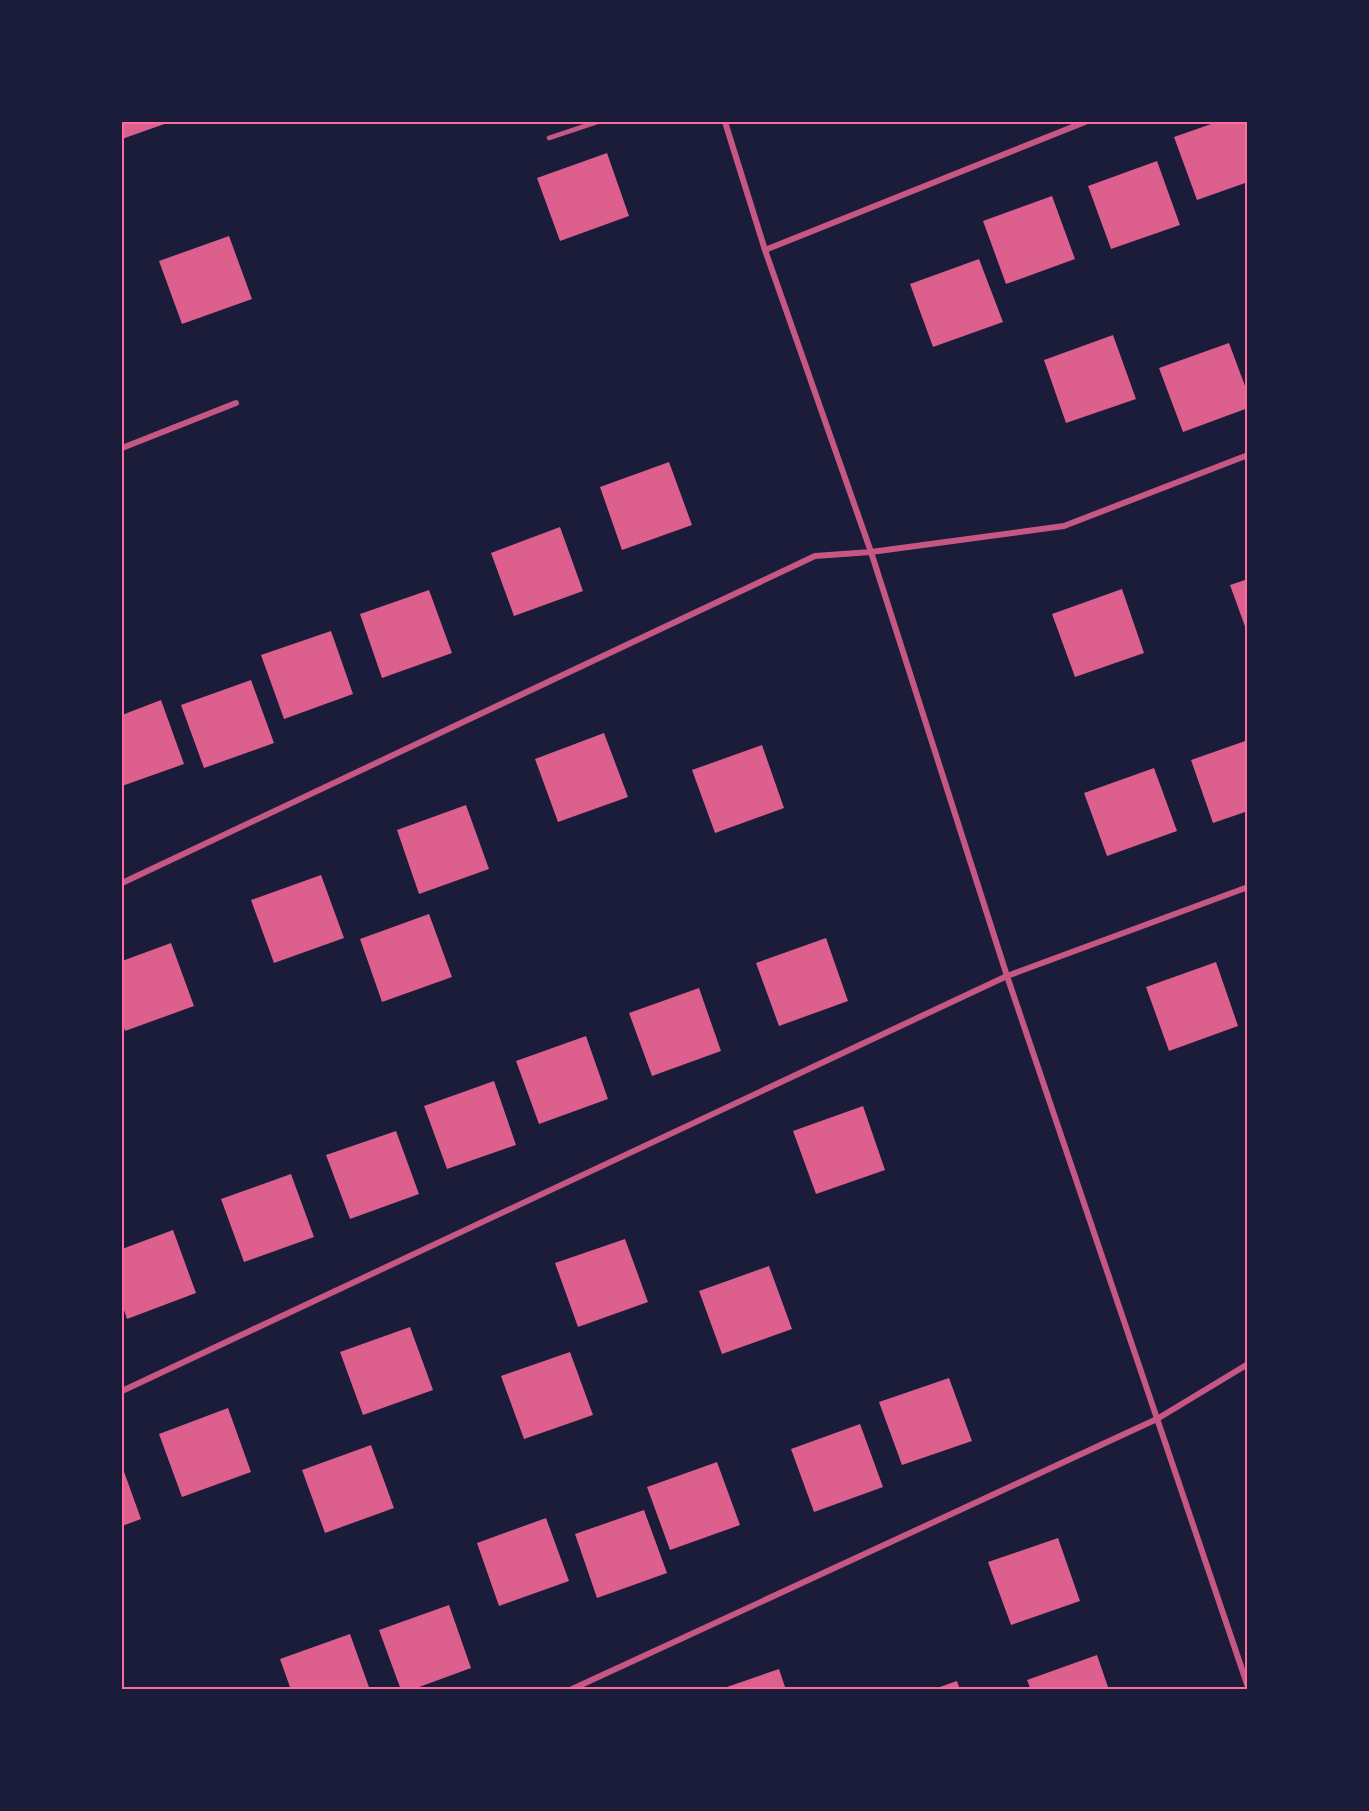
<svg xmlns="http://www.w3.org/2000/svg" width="1369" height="1811" viewBox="0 0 1369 1811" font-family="Lora,serif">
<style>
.building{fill:#dd5f8e}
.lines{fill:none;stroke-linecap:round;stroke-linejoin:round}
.service{stroke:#c65784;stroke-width:4.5}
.minor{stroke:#c65784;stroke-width:6}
.neatline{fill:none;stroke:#ff6b9d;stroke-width:2}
</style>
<rect width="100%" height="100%" fill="#1b1b3a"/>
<!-- building -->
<path class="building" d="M122,122H170L122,139Z
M1217,122H1248V182L1197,200L1174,137Z
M607,153L629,216L560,241L537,178Z
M1157,161L1180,225L1111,249L1088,186Z
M1052,196L1075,259L1006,284L983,221Z
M229,236L252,299L182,324L159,261Z
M979,259L1003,322L933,347L910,284Z
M1113,335L1136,399L1066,423L1044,360Z
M1229,343L1248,394V408L1183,432L1159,368Z
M669,462L692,525L622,550L600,487Z
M560,527L583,591L514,616L491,553Z
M1248,579V632H1247L1230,585Z
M1122,589L1144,653L1075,677L1052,614Z
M429,590L452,653L382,678L360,614Z
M331,631L353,694L284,719L261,655Z
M251,680L274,743L204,768L181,705Z
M161,700L184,764L122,786V715Z
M604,733L628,797L558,822L535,759Z
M1248,740V811L1213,823L1191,760Z
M762,745L784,808L715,833L692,770Z
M1154,768L1177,831L1107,856L1084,793Z
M466,805L489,869L419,894L397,830Z
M321,875L344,938L274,963L251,900Z
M429,914L452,977L382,1002L360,939Z
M826,938L848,1001L779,1026L756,963Z
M171,943L194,1006L125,1031L122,1022V961Z
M1216,962L1238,1026L1169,1051L1146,987Z
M699,988L721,1051L652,1076L629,1013Z
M586,1036L608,1099L539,1124L516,1061Z
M494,1081L516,1145L447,1169L424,1106Z
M863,1106L885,1170L816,1194L793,1131Z
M396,1131L419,1194L350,1219L326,1155Z
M291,1174L314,1237L244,1262L221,1199Z
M173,1230L196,1293L127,1319L122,1304V1249Z
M625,1239L648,1302L578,1327L555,1263Z
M769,1266L792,1329L722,1354L699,1291Z
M410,1327L433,1390L363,1415L340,1352Z
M570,1352L593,1415L524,1439L501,1376Z
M949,1378L972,1441L902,1465L879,1402Z
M228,1408L251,1472L182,1497L159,1434Z
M860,1424L883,1487L814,1512L791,1449Z
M371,1445L394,1508L325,1533L302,1470Z
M717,1462L740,1525L670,1550L647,1487Z
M122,1466L141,1519L122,1526Z
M644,1510L667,1573L597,1598L575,1534Z
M546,1518L569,1581L499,1606L477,1543Z
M1058,1538L1080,1601L1011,1625L988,1562Z
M449,1605L471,1668L411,1690H401L379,1630Z
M350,1634L370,1690H291L280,1659Z
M1097,1655L1109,1690H1031L1027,1680Z
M779,1669L786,1690H721V1689Z
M957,1681L960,1690H934V1689Z"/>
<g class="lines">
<!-- service -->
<path class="service" d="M549,138L597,122"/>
<!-- minor -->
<path class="minor" d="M725,122L765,250L871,552L1007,976L1248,1687
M765,250L1085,122
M122,448L236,403
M122,883L815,556L871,552L1064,526L1248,455
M122,1391L1007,976L1248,887
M570,1690L1157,1419L1248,1364"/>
</g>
<!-- border -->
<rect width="1369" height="1811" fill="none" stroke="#1b1b3a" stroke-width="246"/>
<rect x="123" y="123" width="1123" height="1565" class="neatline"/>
</svg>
